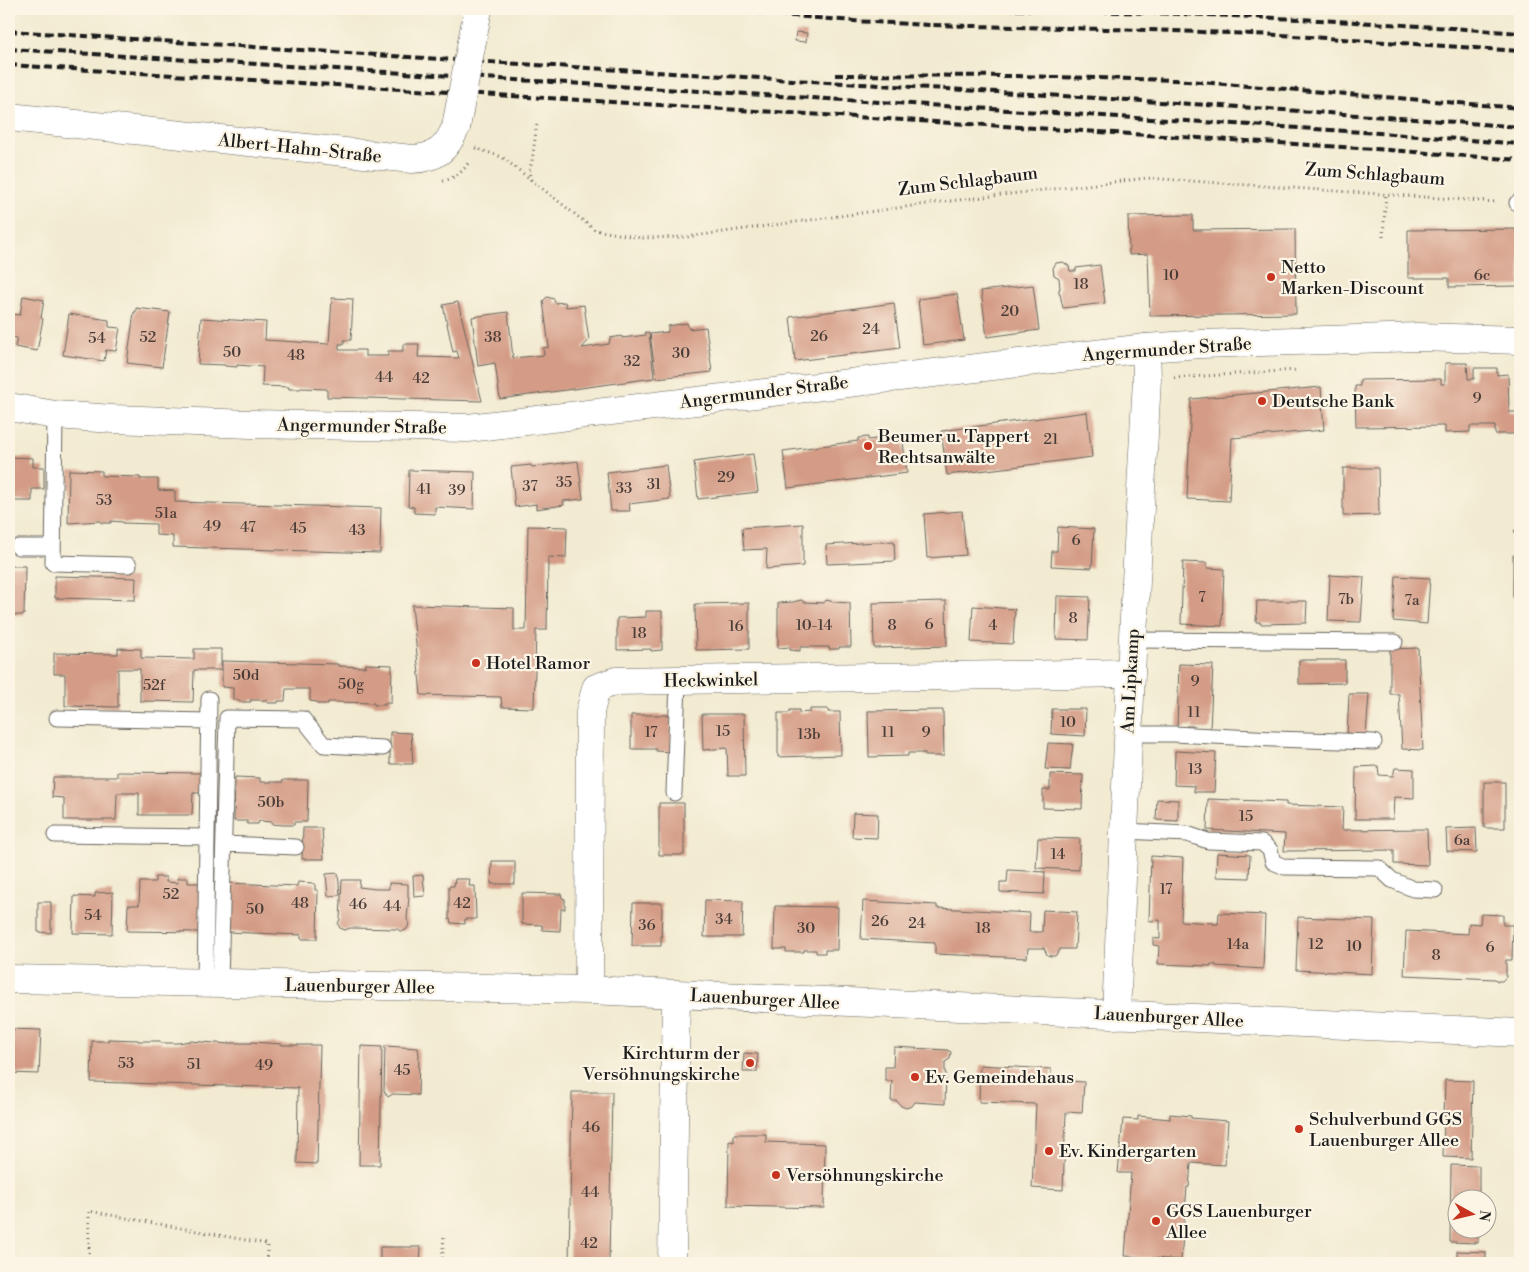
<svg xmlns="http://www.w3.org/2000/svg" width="1529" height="1272" viewBox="0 0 1529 1272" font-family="'Libre Bodoni',serif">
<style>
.building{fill:#d49c86}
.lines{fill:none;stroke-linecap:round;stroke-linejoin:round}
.service-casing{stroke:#67645c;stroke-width:17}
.minor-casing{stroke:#67645c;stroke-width:29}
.secondary-casing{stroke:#67645c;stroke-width:29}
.path{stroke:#67645c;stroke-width:3;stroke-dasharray:1 4;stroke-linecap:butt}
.service{stroke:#fff;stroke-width:15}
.minor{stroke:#fff;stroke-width:28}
.secondary{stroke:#fff;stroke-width:28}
.rail{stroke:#1c1c1c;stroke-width:4;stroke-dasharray:8 4;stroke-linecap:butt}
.minor-bridge-casing{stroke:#67645c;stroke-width:29;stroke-linecap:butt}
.minor-bridge{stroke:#fff;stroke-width:28}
.poi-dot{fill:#c8321e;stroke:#fcf5e5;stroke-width:2}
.labels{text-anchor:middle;stroke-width:4.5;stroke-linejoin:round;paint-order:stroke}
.number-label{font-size:15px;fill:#4a3c36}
.street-label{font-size:18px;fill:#1c1c1c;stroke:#fcf5e5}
.poi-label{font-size:18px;fill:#1c1c1c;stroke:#fcf5e5;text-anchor:start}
</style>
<rect width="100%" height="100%" fill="#fcf5e5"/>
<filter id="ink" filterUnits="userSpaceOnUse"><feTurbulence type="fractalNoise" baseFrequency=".02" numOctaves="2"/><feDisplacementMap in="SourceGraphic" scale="10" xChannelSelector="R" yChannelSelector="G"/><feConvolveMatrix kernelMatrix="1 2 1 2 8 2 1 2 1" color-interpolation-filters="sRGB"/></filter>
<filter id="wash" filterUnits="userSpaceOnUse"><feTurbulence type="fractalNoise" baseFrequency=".0096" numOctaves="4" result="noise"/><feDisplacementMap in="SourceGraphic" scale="20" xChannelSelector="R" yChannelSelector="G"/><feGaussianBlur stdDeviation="1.12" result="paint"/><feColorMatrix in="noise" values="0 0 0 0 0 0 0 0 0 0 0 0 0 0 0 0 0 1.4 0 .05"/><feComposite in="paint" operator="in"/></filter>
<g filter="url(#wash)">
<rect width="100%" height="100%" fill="#f2ebd2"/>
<g id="blocks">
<!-- building -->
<path class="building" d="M796,32L807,33L806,42L795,41Z
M1193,215V230L1295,229L1296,314L1150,316L1148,254L1129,255L1128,216Z
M1520,229V286L1449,287V278H1408V230Z
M1063,262L1069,266L1070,271H1076V268L1100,265L1105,303L1063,308L1060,294H1059V289H1060L1059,278L1054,275L1053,268L1056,263Z
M1033,285L1039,330L987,337L981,291Z
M957,294L964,340L923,345L918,299Z
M23,296L44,300L41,318L43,319L37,351L15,347L17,338L9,336V314L20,315Z
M547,297L554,299L555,303L565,302L566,307L584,305L589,340L582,348L609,344L610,338L622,336V338L646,335L645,332L649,333L654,378L500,399L495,363L478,366L472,317L508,312L513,358L544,355L543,348L549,347L543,301Z
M332,298L353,299L351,340H344V344H339V350H365V356H388V351H403V344H419L418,357L459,358L457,351L453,352L443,305L458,302L482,401L327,397V389L301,388L300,389H289V387L262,386L263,367L237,365V367L225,366V365L198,364L201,318L266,322L265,340L329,344Z
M894,303L900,348L795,361L790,317Z
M136,308L170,312L162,367L127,363L134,312H136Z
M69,314L109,320V327L120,328L116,351L106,350L104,361L63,355Z
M687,323L689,329L706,327L712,372L656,378L650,334L668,332V326Z
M1445,363H1467L1468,379H1474V368H1497V375L1508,374L1509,412H1519V434H1495V426H1470V432L1445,433V426L1356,427L1355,386H1360V380L1441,379V384H1445Z
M1321,387L1324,430L1232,438L1229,501L1187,499L1191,399Z
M1087,412L1092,457L947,475L941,431Z
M902,435L907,473L788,488L783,451L858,441V438L868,437V440Z
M753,454L758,492L698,499L694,462Z
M9,457L33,458V467H44V489H32V501H9Z
M578,461L583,499L563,501L564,505L536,509V504L515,507L511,467L531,465L532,467Z
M666,465L670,499L629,504L630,511H611L607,472Z
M1343,468H1378L1379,515L1343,516Z
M69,470L102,471V476L140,477V479H158V490L175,491V502L381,508L380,553L173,547V536L156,535V524L123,523V522L111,521V523H101V521L68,523Z
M409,470L475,472L474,509L435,507V514L414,513V507L408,506Z
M962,511L966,555L927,558L924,514Z
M803,524V566L766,569L767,549L744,550L742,528Z
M528,526L567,527L566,558L548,557L547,630H536L534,708L502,707L501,697L421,695L412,605L514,608V630H526Z
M1058,527L1094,529L1092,568L1051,566L1052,551H1057Z
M894,541L895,561L827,564L826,545Z
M1513,555L1520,556V597H1513Z
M1183,562L1207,563V568L1224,569L1222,626L1181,624Z
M9,566H25L24,615H9Z
M1330,575L1364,577L1361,622L1328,621Z
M55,576L136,578L135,600L55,598Z
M1396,576L1430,578L1427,624L1393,621Z
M1057,596L1090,597L1088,640L1056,639Z
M801,600L804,602L824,603L826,600L834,602L850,603L851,647H839V649H829V647H800V651L790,650V647L778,648V603L793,602Z
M946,601L947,646L874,648L873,603Z
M1257,601H1307L1306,623L1260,624V622H1256Z
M749,603V649L696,650L695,604Z
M973,606L1015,609L1013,644L971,642Z
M646,611H662V650L651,651V649L617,650V618L646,617Z
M118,648L141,649V658L194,659V649H221V670H194L193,702L140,701V669H118V707L65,706V674H54V653L118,654Z
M1418,648L1423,750L1402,749L1399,694H1390V649Z
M1299,660H1345V683L1299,684Z
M222,661L338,664V666L365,667L366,664L392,665L391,703H385V705H374V703L336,702H328V704H317V702L310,701V689H286L285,701H278V703H267V700H250L251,702H239V700H233V688L222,687Z
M1179,664L1213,665L1210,729H1193V726H1186L1185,728H1177Z
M1349,694H1369L1366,736L1347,735Z
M810,709H828V712H840L841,755L778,757V713H789L790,710H799V713L810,712Z
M1052,709H1086L1085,736L1051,734Z
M943,710L944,756H925V753H908V756L869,757L868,711Z
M702,714H744L745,776H728L727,748L703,750Z
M631,715H671L672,752L656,751V749H631Z
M390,732L411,733L413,764H390Z
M1048,743L1073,744L1070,770L1045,769Z
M1175,751L1216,753L1214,792H1194V786L1174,785Z
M1378,766L1379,775L1393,776L1395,768L1414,769V798L1394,797L1393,819H1355L1356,767Z
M117,772L204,773V793H193L192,815H139V793H117L116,820H64V798L52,797L53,777H117Z
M1050,774L1083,775L1082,809L1043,808V790H1050Z
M235,777L260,778V782H283V780H308L307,822H294V825H283L271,824L272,822L259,821L258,824H247V821H234Z
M1484,782H1505V828H1484Z
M1157,799L1178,800V821L1156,820Z
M1208,799L1286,802V805L1343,807L1342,830L1427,829L1428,865L1394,864V850L1284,851L1285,834L1207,830Z
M659,803H684V855H659Z
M853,813L878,814L877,838L852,837Z
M303,828H322L324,859H302Z
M1476,828L1477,852L1447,851L1446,829Z
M1038,838L1080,839L1079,870L1036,868Z
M1217,853L1250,855L1249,878L1216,877Z
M1151,856L1183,858L1181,921L1213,923V924H1218L1219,913L1265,915L1263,969L1216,966V965L1211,964V966L1158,964L1159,946L1153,945V938L1160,939V920L1149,921Z
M492,861H515V884H491Z
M1008,870L1045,872L1044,894L1000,892V882H1007Z
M338,873L340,895L328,896L326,874Z
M423,875L425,896L414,897L413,876Z
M155,877H166V882L178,883L177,878H188V883H202L201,932L127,931L128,905H139L140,882H155Z
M455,879H470L469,886H475L476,919H465V924L451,923L450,919L449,920V886H454Z
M342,880H360L359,887L376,889H389V883L408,884V897H409L407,919L409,924L407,929L402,932L397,929L350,928L345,930L340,928L338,924L340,919Z
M298,882L313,883L315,885V890H318L317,939H301V935L227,932L228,883L297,886Z
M113,892L112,934L73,933L74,896L95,897V893Z
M522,893L561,894L562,898L565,899V909H561L560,931L542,930V925L522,924Z
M705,900L743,901L742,937H704Z
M863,901L937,905V908L1030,913L1029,932H1042L1043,910L1077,912L1075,949H1060L1058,953L1055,956H1051L1047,955L1044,948H1028L1027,958L935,954V943L861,939Z
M38,902H51V933L38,932Z
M633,903H662L661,946H632Z
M775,906L838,907L837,950H825V953H816V950H804V952H786V949H774Z
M1481,914L1503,915V925H1513L1512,960H1506V977L1502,981H1497L1495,979L1404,975L1406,931L1468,934L1469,923L1480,924Z
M1298,917L1374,920L1372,974L1296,970Z
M9,1029L41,1030L39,1074L9,1073Z
M108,1039L138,1040V1041H160L161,1043H178L190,1041L229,1044V1043H252V1042L282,1044V1045H320L317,1164L297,1163L298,1088L91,1082L92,1041H108Z
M361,1046L382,1047L380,1165H359Z
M385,1046L418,1048L419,1055L418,1095L393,1094L388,1097L384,1091Z
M894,1047L947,1050L951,1052L950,1059L945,1062V1073H946L945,1104L915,1102L912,1106L906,1108L901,1106L897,1101H891L892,1081H885V1067H893Z
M744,1053L758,1054L757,1072H743Z
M980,1065L1051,1069V1080L1084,1082L1082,1113L1066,1112L1063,1190L1032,1188L1036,1104L979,1102Z
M1445,1080L1473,1081L1471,1158L1443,1157Z
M572,1092H612L609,1263H569Z
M1170,1114L1191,1116V1118L1228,1121L1225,1165L1191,1163L1189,1187H1187L1181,1260L1125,1256L1131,1173H1118L1123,1119L1138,1120V1116L1170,1119Z
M734,1134H766V1142L825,1144L824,1208L728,1206L729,1141L734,1142Z
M1451,1165L1479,1166V1200H1456V1230H1478V1243L1450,1242Z
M380,1247H421L420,1263H380Z
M1457,1251L1486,1252V1263H1457Z
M888,1261L914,1262V1263H888Z"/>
</g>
</g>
<g filter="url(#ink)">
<use href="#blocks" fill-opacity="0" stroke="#67645c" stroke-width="1"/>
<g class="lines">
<defs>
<path id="service" d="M1517,203L1520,204
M55,415L53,563L129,565
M18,547H53
M1132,640L1395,642
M57,718L209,721
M1128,734H1173L1274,739L1374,742
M674,793L678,681
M1124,831L1187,834L1208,841L1262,843L1270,850L1273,862L1285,867L1379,868L1392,880L1413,889L1435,890
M55,835L207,837
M224,844L296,847
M205,983L209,699
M220,983L227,718L303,719L324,745L383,748"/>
<path id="minor" d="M9,117L412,159C436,158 446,150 456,127
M9,979L589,990L1520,1033
M589,990L590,712L596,688L616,681L1131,673
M1116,1015L1131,673L1147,379L1146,348
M672,1263L676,995"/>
<path id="secondary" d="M9,407L55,415L113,419L251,424L468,428L1146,348L1201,344L1418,337L1520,340"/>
</defs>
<!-- service casing -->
<use href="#service" class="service-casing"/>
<!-- minor casing -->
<use href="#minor" class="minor-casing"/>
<!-- secondary casing -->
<use href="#secondary" class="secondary-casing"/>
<!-- path -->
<path class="path" d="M475,148L502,157L595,230L641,238L687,237L941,202L1147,178L1497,202
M531,180L529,172L532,161L537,124
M443,181C453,179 465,171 469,161
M1383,237L1386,193
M1174,378L1297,370
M1514,531L1520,532
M89,1263V1211L267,1244V1263
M442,1263L444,1235"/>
<!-- service -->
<use href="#service" class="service"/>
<!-- minor -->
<use href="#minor" class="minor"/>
<!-- secondary -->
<use href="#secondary" class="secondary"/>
<!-- rail -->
<path class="rail" d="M646,9L734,11L854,21L929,25L1149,30L1280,35L1520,51
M968,9C1152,11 1336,19 1520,33
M9,31C242,46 475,62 708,75C979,91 1250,106 1520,127
M9,49L813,98L1379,133L1520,144
M9,65L1376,149L1520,160
M835,75L1016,76L1175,80L1520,108"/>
<defs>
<path id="minor-bridge" d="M456,127L478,9"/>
</defs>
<!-- minor-bridge casing -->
<use href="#minor-bridge" class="minor-bridge-casing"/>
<!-- minor-bridge -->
<use href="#minor-bridge" class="minor-bridge"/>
</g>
</g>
<!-- markers -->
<g class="poi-dot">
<circle cx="1271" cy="277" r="5"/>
<circle cx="1262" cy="401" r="5"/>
<circle cx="868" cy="446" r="5"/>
<circle cx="476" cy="663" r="5"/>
<circle cx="750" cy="1063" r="5"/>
<circle cx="915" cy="1077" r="5"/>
<circle cx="1299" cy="1129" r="5"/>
<circle cx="1049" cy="1151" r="5"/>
<circle cx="776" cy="1175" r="5"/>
<circle cx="1156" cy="1221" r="5"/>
</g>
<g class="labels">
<!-- number labels -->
<g class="number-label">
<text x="1171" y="280">10</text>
<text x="1482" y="280">6c</text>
<text x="1081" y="289">18</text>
<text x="1010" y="316">20</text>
<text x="871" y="334">24</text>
<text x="819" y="341">26</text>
<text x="148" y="342">52</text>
<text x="493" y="342">38</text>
<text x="97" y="343">54</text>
<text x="232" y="357">50</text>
<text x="681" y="358">30</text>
<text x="296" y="360">48</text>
<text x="632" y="366">32</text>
<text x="384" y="382">44</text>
<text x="421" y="383">42</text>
<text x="1477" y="403">9</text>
<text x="1051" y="444">21</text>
<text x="726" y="482">29</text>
<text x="564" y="487">35</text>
<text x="654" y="489">31</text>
<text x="530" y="491">37</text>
<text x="624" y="493">33</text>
<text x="424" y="494">41</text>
<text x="457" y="495">39</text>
<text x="104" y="505">53</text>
<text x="166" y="518">51a</text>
<text x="212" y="531">49</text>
<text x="248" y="532">47</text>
<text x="298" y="533">45</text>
<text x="357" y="535">43</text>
<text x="1076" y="545">6</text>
<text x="1202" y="602">7</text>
<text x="1346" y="604">7b</text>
<text x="1412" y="605">7a</text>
<text x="1073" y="623">8</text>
<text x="929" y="629">6</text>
<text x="814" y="630">10-14</text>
<text x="892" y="630">8</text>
<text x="993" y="630">4</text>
<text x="736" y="631">16</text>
<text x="639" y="638">18</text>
<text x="246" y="680">50d</text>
<text x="1195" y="686">9</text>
<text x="351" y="689">50g</text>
<text x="154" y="690">52f</text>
<text x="1194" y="717">11</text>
<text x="1068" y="727">10</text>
<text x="723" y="736">15</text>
<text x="651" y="737">17</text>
<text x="888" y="737">11</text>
<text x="926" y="737">9</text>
<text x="809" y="739">13b</text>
<text x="1195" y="774">13</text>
<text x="271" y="807">50b</text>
<text x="1246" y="821">15</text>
<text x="1462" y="845">6a</text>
<text x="1058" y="859">14</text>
<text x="1166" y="894">17</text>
<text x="171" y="899">52</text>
<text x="300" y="908">48</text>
<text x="462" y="908">42</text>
<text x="358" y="909">46</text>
<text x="392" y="911">44</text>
<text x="255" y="914">50</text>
<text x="93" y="920">54</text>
<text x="724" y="924">34</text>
<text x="880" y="926">26</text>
<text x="917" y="928">24</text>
<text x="647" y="930">36</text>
<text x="806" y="933">30</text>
<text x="983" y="933">18</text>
<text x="1238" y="949">14a</text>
<text x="1316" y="949">12</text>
<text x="1354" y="951">10</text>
<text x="1490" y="952">6</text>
<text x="1436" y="960">8</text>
<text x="126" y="1068">53</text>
<text x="194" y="1069">51</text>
<text x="264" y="1070">49</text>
<text x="402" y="1075">45</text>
<text x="591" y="1132">46</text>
<text x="590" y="1197">44</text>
<text x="589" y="1248">42</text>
</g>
<!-- street labels -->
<g class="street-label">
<text transform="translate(300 148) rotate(6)" y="6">Albert-Hahn-Straße</text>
<text transform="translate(1375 174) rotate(4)" y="6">Zum Schlagbaum</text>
<text transform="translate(968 181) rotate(-7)" y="6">Zum Schlagbaum</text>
<text transform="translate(1167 349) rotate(-4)" y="6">Angermunder Straße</text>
<text transform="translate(764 392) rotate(-7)" y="6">Angermunder Straße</text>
<text transform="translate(362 426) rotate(1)" y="6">Angermunder Straße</text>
<text transform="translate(711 680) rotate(-1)" y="6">Heckwinkel</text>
<text transform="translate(1130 681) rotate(-87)" y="6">Am Lipkamp</text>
<text transform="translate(360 986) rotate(1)" y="6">Lauenburger Allee</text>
<text transform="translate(765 999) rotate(3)" y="6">Lauenburger Allee</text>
<text transform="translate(1169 1017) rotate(3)" y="6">Lauenburger Allee</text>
</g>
<!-- poi labels -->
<g class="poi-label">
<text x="1281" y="273">Netto<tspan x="1281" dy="21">Marken-Discount</tspan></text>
<text x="1272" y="407">Deutsche Bank</text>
<text x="878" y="442">Beumer u. Tappert<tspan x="878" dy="21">Rechtsanwälte</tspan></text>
<text x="486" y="669">Hotel Ramor</text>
<text x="740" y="1059" text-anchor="end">Kirchturm der<tspan x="740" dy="21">Versöhnungskirche</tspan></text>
<text x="925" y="1083">Ev. Gemeindehaus</text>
<text x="1309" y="1125">Schulverbund GGS<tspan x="1309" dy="21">Lauenburger Allee</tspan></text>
<text x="1059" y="1157">Ev. Kindergarten</text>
<text x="786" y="1181">Versöhnungskirche</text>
<text x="1166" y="1217">GGS Lauenburger<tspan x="1166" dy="21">Allee</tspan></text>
</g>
</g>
<!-- margin -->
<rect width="1529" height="1272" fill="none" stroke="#fcf5e5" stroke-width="30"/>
<!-- north arrow -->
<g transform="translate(1472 1214) rotate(98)"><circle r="24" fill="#fcf5e5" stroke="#a29e95"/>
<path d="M0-4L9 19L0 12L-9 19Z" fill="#c8321e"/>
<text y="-8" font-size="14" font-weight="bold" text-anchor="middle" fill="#1c1c1c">N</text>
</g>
</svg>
